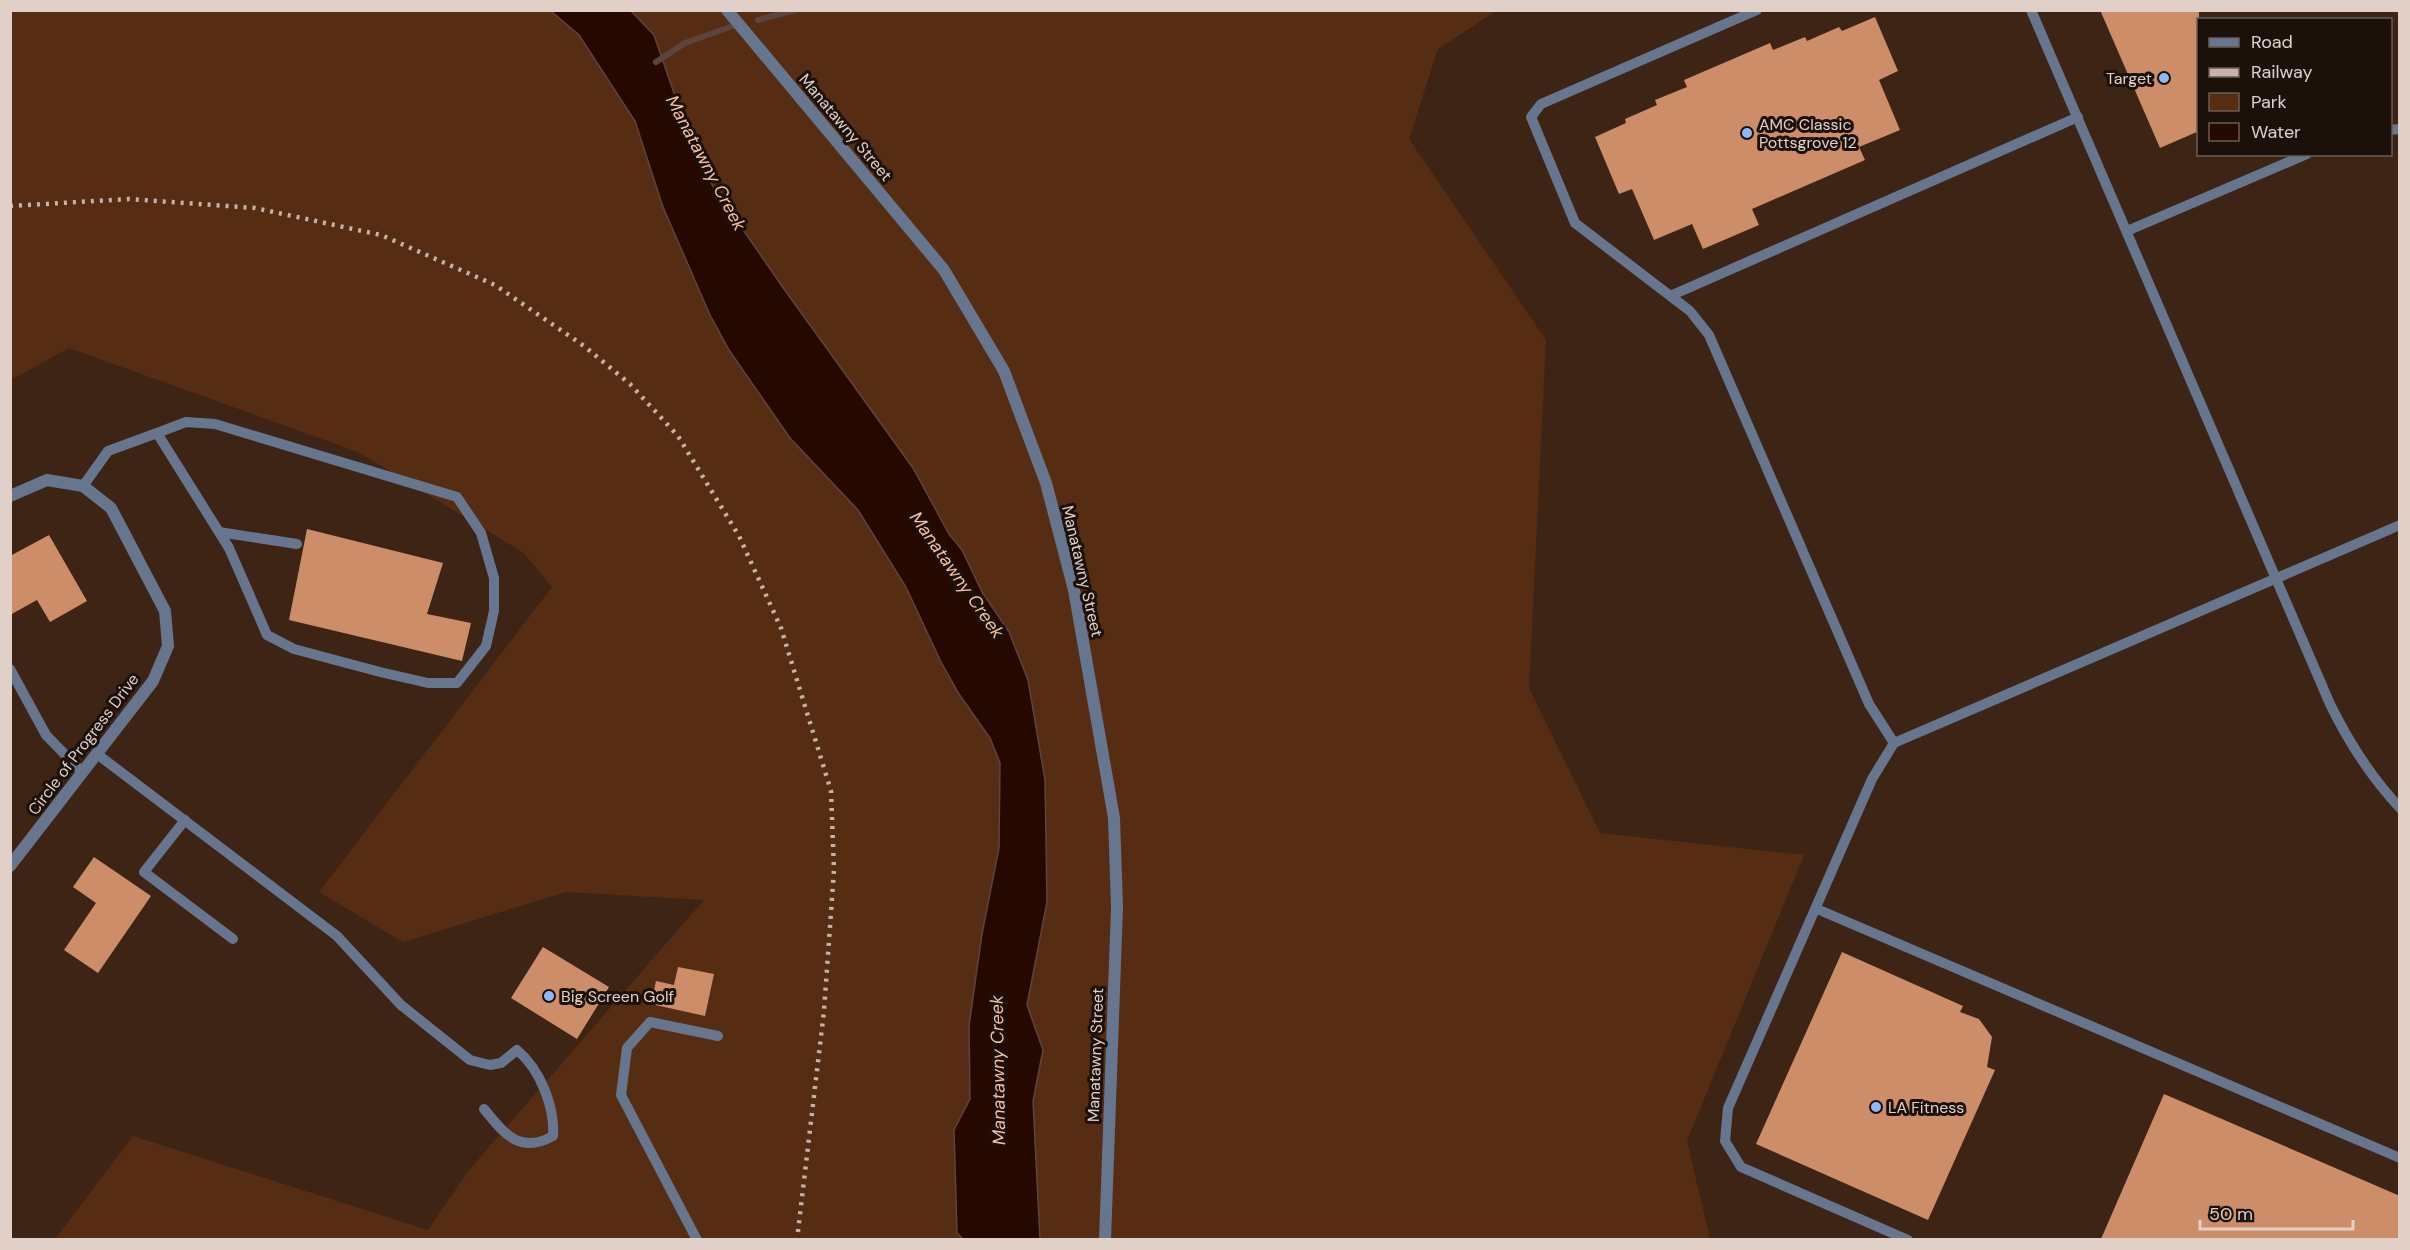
<svg xmlns="http://www.w3.org/2000/svg" width="2410" height="1250" viewBox="0 0 2410 1250" font-family="'DM Sans',sans-serif">
<style>
.green{fill:#562d13}
.water{fill:#250800;stroke:#5d443c;stroke-width:1.5}
.lines{fill:none;stroke-linecap:round;stroke-linejoin:round}
.stream{stroke:#5d443c;stroke-width:6}
.building{fill:#ce8d69}
.service{stroke:#67768f;stroke-width:10}
.minor{stroke:#67768f;stroke-width:12}
.tertiary{stroke:#67768f;stroke-width:12}
.rail{stroke:#c5b3a9;stroke-width:4.5;stroke-dasharray:3 6;stroke-linecap:butt}
.poi-dot{fill:#8db9fc;stroke:#1b100a;stroke-width:2}
.labels{text-anchor:middle;stroke-width:6;stroke-linejoin:round;paint-order:stroke}
.poi-label{font-size:16px;fill:#e1d0c7;stroke:#1b100a;text-anchor:start}
.street-label{font-size:16px;fill:#e1d0c7;stroke:#1b100a}
.water-label{font-size:18px;font-style:italic;fill:#f5bfa2;stroke:#1b100a}
</style>
<rect width="100%" height="100%" fill="#3d2415"/>
<!-- green -->
<path class="green" d="M11,11H1496L1438,49L1409,139L1546,340L1529,688L1600,833L1804,855L1687,1141L1710,1239H55L133,1136L428,1230L469,1170L704,900L566,892L403,942L319,892L552,587L524,553L358,452L69,348L11,380Z"/>
<!-- water -->
<path class="water" d="M551,11H631L654,35L699,166L784,289L913,468L949,534L962,550L982,592L1009,632L1028,680L1045,780L1047,902L1027,1005L1043,1050L1033,1101L1040,1239H963L957,1233L954,1130L970,1099L969,1026L982,934L999,848L1000,763L990,738L959,694L941,662L906,587L858,510L790,438L729,350L710,315L663,207L635,121L579,35Z"/>
<g class="lines">
<!-- stream -->
<path class="stream" d="M758,20L795,10
M656,62L685,43L733,26"/>
</g>
<!-- building -->
<path class="building" d="M2100,10H2199V131L2160,148Z
M1875,17L1898,71L1879,80L1900,130L1859,147L1865,160L1752,209L1759,225L1703,249L1692,224L1654,240L1632,189L1619,194L1595,137L1626,123L1625,119L1657,105L1655,100L1687,87L1684,80L1770,43L1773,50L1805,37L1807,41L1839,27L1842,31Z
M307,529L443,563L427,614L471,623L462,661L289,620Z
M49,535L87,601L50,622L37,600L10,615V556Z
M94,857L151,896L98,973L64,950L96,903L73,887Z
M543,947L609,987L577,1039L511,998Z
M1842,952L1963,1006L1960,1012L1979,1019L1992,1037L1987,1067L1995,1070L1928,1220L1756,1144Z
M678,967L714,974L705,1016L651,1004L656,981L674,985Z
M2164,1094L2400,1196V1239H2101Z"/>
<g class="lines">
<!-- service -->
<path class="service" d="M1757,10L1541,104L1531,117L1575,223L1690,311L1709,335L1869,704L1894,743
M2031,10L2330,704C2349,743 2370,776 2400,808
M2390,130L2400,129
M2127,231L2307,154
M1670,296L2078,117
M83,486L108,451L157,433L229,548L267,635L294,649L380,672L428,683H457L486,646L494,611V578L481,533L457,497L215,424L186,422L157,433
M219,532L297,544
M10,669L46,735L82,772
M97,754L337,936L401,1005L470,1060L490,1065L501,1063L517,1050C540,1069 555,1107 553,1136C519,1155 504,1133 484,1109
M185,820L144,872L233,939
M1817,909L2400,1158
M697,1240L621,1095L627,1048L650,1022L718,1036
M1908,1240L1741,1167L1725,1141L1728,1108L1872,779L1894,743L2400,525"/>
<!-- minor -->
<path class="minor" d="M10,496L47,480L83,486L111,508L165,611L168,646L153,681L10,866"/>
<!-- tertiary -->
<path class="tertiary" d="M727,10L944,270L1004,371L1046,483L1074,590L1114,818L1117,907L1105,1240"/>
<!-- rail -->
<path class="rail" d="M10,206L129,199L255,208L381,235L495,285L584,346L630,384L678,436L739,536L781,628L831,791L834,870L824,1011L797,1240"/>
</g>
<!-- markers -->
<g class="poi-dot">
<circle cx="2164" cy="78" r="6"/>
<circle cx="1747" cy="133" r="6"/>
<circle cx="549" cy="996" r="6"/>
<circle cx="1876" cy="1107" r="6"/>
</g>
<g class="labels">
<!-- poi labels -->
<g class="poi-label">
<text x="2152" y="84" text-anchor="end">Target</text>
<text x="1759" y="130">AMC Classic<tspan x="1759" dy="18">Pottsgrove 12</tspan></text>
<text x="561" y="1002">Big Screen Golf</text>
<text x="1888" y="1113">LA Fitness</text>
</g>
<!-- street labels -->
<g class="street-label">
<text transform="translate(846 127) rotate(50)" y="6">Manatawny Street</text>
<text transform="translate(1083 571) rotate(77)" y="6">Manatawny Street</text>
<text transform="translate(83 744) rotate(-53)" y="6">Circle of Progress Drive</text>
<text transform="translate(1095 1055) rotate(-88)" y="6">Manatawny Street</text>
</g>
<!-- water labels -->
<g class="water-label">
<text transform="translate(706 163) rotate(62)" y="6">Manatawny Creek</text>
<text transform="translate(957 575) rotate(55)" y="6">Manatawny Creek</text>
<text transform="translate(998 1070) rotate(-91)" y="6">Manatawny Creek</text>
</g>
</g>
<!-- border -->
<rect width="2410" height="1250" fill="none" stroke="#e1d0c7" stroke-width="24"/>
<!-- legend -->
<rect x="2197" y="18" width="195" height="138" fill="#1b100a" stroke="#6a5d56" stroke-width="1.5"/>
<rect x="2209" y="38" width="30" height="9" fill="#67768f" stroke="#6a5d56" stroke-width="1.5"/>
<text x="2251" y="48" font-size="18" fill="#e1d0c7">Road</text>
<rect x="2209" y="68" width="30" height="9" fill="#c5b3a9" stroke="#6a5d56" stroke-width="1.5"/>
<text x="2251" y="78" font-size="18" fill="#e1d0c7">Railway</text>
<rect x="2209" y="93" width="30" height="18" fill="#562d13" stroke="#6a5d56" stroke-width="1.5"/>
<text x="2251" y="108" font-size="18" fill="#e1d0c7">Park</text>
<rect x="2209" y="123" width="30" height="18" fill="#250800" stroke="#6a5d56" stroke-width="1.5"/>
<text x="2251" y="138" font-size="18" fill="#e1d0c7">Water</text>
<!-- scale -->
<path d="M2200 1220v9h153v-9" fill="none" stroke="#e1d0c7" stroke-width="3"/>
<text x="2209" y="1220" font-size="18" fill="#e1d0c7" stroke="#1b100a" stroke-width="4.5" paint-order="stroke">50 m</text>
</svg>
